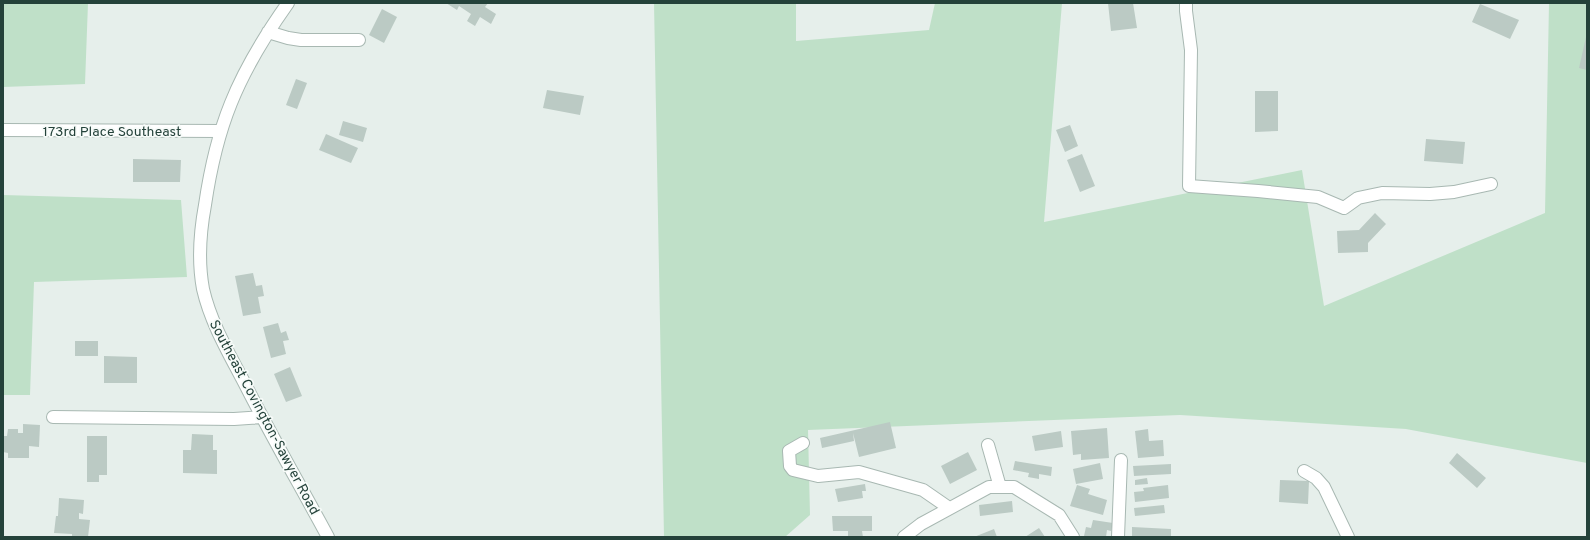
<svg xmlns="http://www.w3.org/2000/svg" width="1590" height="540" viewBox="0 0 1590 540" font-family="Overpass,sans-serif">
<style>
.green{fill:#bfe0c8}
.building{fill:#bbcac4}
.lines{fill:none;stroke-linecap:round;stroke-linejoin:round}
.minor-casing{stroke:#a8b8b2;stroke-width:14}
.minor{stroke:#fff;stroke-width:12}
.labels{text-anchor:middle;stroke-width:3.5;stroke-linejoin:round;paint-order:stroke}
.street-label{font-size:14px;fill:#24423a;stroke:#f7fbf9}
</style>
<rect width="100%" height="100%" fill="#e6efeb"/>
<!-- green -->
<path class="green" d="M3,3H88L85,84L3,87Z
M654,3H796V41L929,30L935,3H1062L1044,222L1302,170L1324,306L1545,213L1549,3H1587V463L1406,429L1180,415L808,430L810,515L785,537H664Z
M3,195L181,200L187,277L34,282L30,395H3Z"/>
<!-- building -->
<path class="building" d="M446,3H488L485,7L496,14L491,24L480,17L475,26L467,21L471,14L459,6L457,10Z
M1108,3H1133L1137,28L1111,31Z
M1480,4L1519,20L1510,39L1472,22Z
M382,9L397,17L384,43L369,35Z
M1586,37H1587V70L1579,68Z
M296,79L307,83L297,109L286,105Z
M547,90L584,96L580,115L543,108Z
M1255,91H1278V131L1255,132Z
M343,121L367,128L363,142L339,135Z
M1070,125L1078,146L1065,152L1056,130Z
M326,134L358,148L351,163L319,150Z
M1426,139L1465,142L1463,164L1424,161Z
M1082,154L1095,186L1080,192L1067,160Z
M133,159L181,160L180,182H133Z
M1375,213L1386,224L1368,243V252L1338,253L1337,231L1359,230Z
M253,273L256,286L262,285L264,296L258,297L261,313L243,316L235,276Z
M278,323L281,333L286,331L289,340L283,341L286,354L271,358L263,327Z
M75,341H98V356H75Z
M104,356L137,357V383H104Z
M290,367L302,396L286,402L274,374Z
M890,422L896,448L859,457L853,433L854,441L822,448L820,438Z
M23,424L40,425L39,447L29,446V458H8V453L3,452V436H7L8,429H18V433H23Z
M1107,428L1109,458L1081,460V454L1073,455L1071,431Z
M1148,429L1149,441L1163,440L1164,456L1138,458L1135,431Z
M1061,431L1063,447L1035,451L1032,436Z
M192,434L213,435V450H217V474L183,473V450H191Z
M87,436H107V475H99V482H87Z
M968,452L977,470L950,484L941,466Z
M1457,453L1486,478L1477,488L1449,463Z
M1015,461L1052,467L1051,476L1039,474V479L1028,477L1029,473L1013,470Z
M1100,463L1103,479L1076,484L1073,469Z
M1171,464V474L1134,476L1133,466Z
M1147,478L1148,484L1135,485V480Z
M1280,480L1309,481L1308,504L1279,502Z
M865,484L866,491H862L863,498L838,502L835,489Z
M1077,485L1090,489L1088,494L1107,500L1103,515L1070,506Z
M1168,485L1169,498L1135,502L1134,492L1144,491L1143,488Z
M59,498L84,500L83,514L79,513V519L90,520L88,537H72V534L54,533L56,516H58Z
M1012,501L1013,512L980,516L979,505Z
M1164,505L1165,513L1135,516L1134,508Z
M832,516H872V531H862L863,537H848V531H833Z
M1093,520L1113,523L1111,531L1107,530L1106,537L1084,536L1086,527L1091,528Z
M1132,527L1171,529V537H1132Z
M1039,528L1045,537H1025Z
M994,529L997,537H974Z"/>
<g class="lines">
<defs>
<path id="minor" d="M288,3C266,34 245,68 231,103C218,135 210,171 205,205C200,232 198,262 203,289C211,324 230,355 246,386C272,437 301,487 328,537
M1186,3V11L1191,50L1189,186L1258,191L1318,197L1344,208L1358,198L1382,193L1430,194L1454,192L1491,184
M268,32L288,38L301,40H359
M3,130L221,131
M53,417L234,419L262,417
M803,443L789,451L790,466L793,470L818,476L859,472L923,490L949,508
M988,445L1000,487
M1304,471L1316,478L1324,487L1348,537
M904,537L921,524L989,487H1014L1059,515L1073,537
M1118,537L1121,460"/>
</defs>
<!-- minor casing -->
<use href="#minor" class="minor-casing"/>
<!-- minor -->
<use href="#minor" class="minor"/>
</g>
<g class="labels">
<!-- street labels -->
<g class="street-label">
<text x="112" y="136">173rd Place Southeast</text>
<text transform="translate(265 417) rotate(62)" y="5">Southeast Covington-Sawyer Road</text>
</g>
</g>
<!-- border -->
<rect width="1590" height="540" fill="none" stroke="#24423a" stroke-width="8"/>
</svg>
